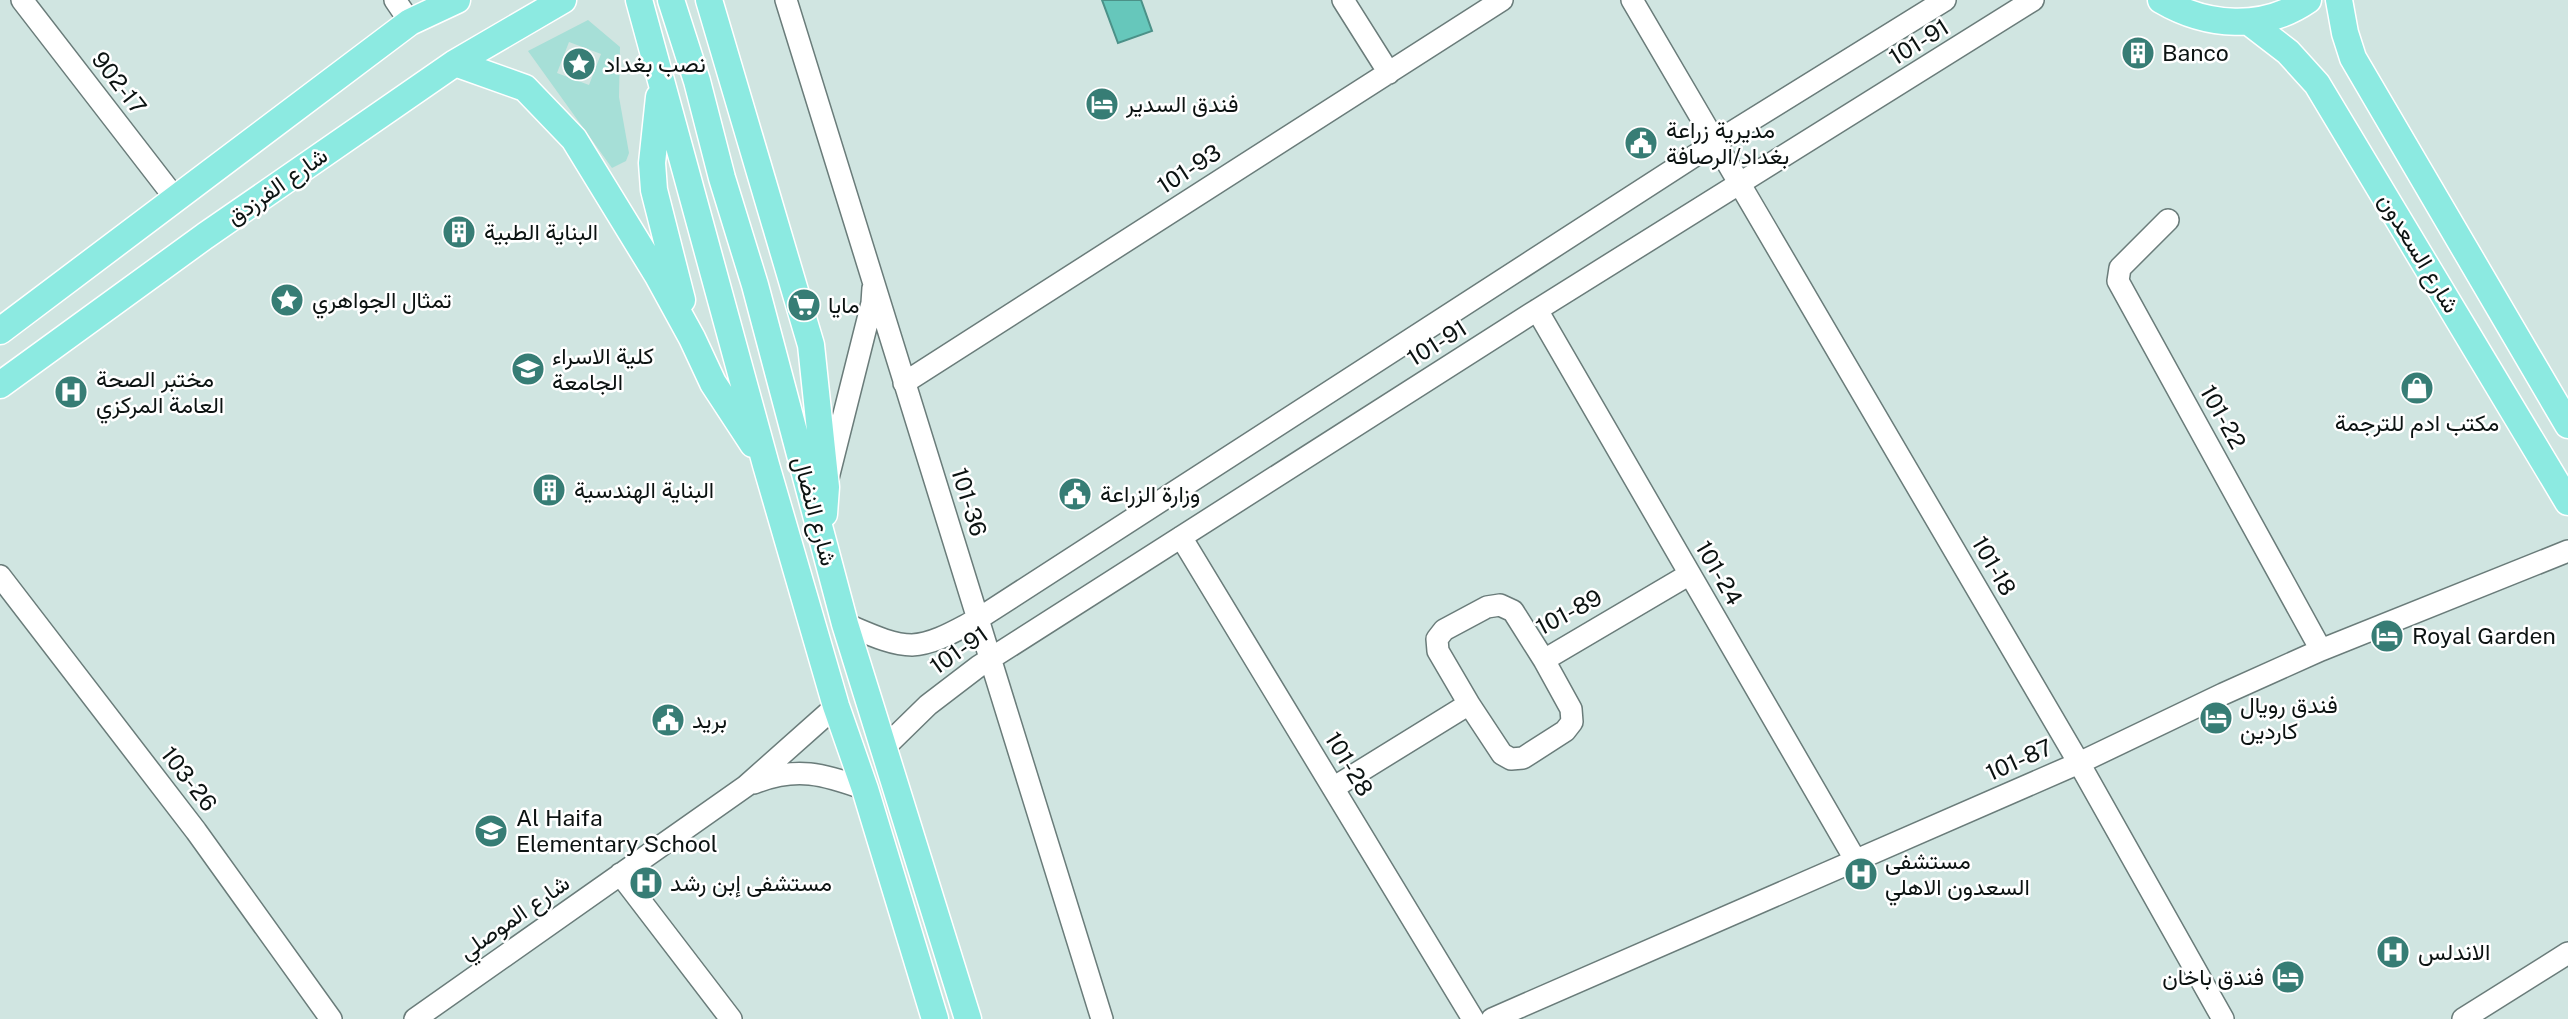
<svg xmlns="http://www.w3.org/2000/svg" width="2568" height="1019" viewBox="0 0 2568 1019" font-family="'Public Sans',Vazirmatn,sans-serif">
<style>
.green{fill:#a6dfd7;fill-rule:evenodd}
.water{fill:#66c7bb;stroke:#4b9188;stroke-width:2}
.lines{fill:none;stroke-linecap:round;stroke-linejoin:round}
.minor-casing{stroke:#6a7c7a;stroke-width:24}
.major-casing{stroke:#fff;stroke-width:29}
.minor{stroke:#fff;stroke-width:21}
.major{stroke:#8ceae1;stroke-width:26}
.labels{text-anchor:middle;stroke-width:5;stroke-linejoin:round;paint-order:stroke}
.street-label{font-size:23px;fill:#0c1312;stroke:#fff}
.poi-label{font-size:23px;fill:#0c1312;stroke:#fff;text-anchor:start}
</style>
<rect width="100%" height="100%" fill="#d0e5e1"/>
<!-- green -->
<path class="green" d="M588,20L620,47L619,97L629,153L626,161L612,168L528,51ZM569,42L601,54L589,85L557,73Z"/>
<!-- water -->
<path class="water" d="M1102,0H1141L1152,31L1118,43Z"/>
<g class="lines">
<defs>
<path id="minor" d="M22,0L175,198
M395,0L410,22
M786,0L1102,1019
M1343,0L1389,73
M1632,0L2079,763L2223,1019
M2168,220L2120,268L2118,281L2321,650
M1537,310L1856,861
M904,383L1502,0
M828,478L872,303L873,288
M1181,537L1473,1019
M0,576L196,831L331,1019
M845,624C865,632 890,645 912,645C935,644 958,629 978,619L1716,142L1945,0
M1469,704L1502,754L1511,759L1523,758L1565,731L1572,722L1571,709L1544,660
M884,748L928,705L979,666L1537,310L2033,0
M754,783C796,766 824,774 865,789
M1333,788L1469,704L1438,651L1437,639L1444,630L1487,607L1500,605L1513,611L1544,660L1690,574
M620,874L731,1019
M415,1019L746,786L836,706
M1492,1019L2079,763L2223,694L2321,650L2568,551
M2463,1019L2568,953"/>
<path id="major" d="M639,0L766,465L836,706L865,789L935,1019
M671,0L697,81L722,178L755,285L845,624L968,1019
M709,0L811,345L826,487L824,514
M2161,0C2207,27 2263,31 2308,0
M2339,0L2345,33L2353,58L2568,425
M2249,22L2288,52L2317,84L2568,502
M455,63L525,88L574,139L658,276L692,338L713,383L753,444
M659,97L652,163L654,190L682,300
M0,331L410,22L457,0
M0,385L205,236L455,63L563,0"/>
</defs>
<!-- minor casing -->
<use href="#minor" class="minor-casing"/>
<!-- major casing -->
<use href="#major" class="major-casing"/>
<!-- minor -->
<use href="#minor" class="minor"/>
<!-- major -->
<use href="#major" class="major"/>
</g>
<!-- icons -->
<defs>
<symbol id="building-disc" viewBox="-11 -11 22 22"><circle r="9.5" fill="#377d75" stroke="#fff"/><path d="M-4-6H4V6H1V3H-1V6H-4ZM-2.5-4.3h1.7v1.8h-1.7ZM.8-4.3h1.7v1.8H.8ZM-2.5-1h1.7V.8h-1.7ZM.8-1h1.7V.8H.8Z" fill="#fff"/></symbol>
<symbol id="sight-disc" viewBox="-11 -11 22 22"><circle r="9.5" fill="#377d75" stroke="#fff"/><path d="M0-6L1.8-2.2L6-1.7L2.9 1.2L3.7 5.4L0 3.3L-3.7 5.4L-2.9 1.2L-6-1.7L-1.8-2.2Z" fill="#fff"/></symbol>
<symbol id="hotel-disc" viewBox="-11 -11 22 22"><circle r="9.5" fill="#377d75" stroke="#fff"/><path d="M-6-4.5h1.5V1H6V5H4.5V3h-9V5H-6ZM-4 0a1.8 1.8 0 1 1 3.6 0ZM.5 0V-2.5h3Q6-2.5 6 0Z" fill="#fff"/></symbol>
<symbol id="civic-disc" viewBox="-11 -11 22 22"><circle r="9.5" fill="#377d75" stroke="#fff"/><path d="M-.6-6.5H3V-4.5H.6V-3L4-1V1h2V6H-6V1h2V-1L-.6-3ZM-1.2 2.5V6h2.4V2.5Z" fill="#fff"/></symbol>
<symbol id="supermarket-disc" viewBox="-11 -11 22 22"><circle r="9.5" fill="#377d75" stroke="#fff"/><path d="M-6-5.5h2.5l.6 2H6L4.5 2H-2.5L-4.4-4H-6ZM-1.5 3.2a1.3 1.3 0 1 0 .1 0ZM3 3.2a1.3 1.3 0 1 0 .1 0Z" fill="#fff"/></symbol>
<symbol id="university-disc" viewBox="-11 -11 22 22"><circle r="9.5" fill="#377d75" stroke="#fff"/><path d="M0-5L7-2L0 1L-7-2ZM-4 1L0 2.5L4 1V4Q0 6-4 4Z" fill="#fff"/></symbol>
<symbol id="shop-disc" viewBox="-11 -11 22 22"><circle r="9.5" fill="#377d75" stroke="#fff"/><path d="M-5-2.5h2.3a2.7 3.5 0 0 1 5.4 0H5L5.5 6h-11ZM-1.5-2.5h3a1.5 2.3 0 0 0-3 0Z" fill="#fff"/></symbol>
<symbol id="hospital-disc" viewBox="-11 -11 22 22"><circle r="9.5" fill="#377d75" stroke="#fff"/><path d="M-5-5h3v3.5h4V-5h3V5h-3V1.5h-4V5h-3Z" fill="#fff"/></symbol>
<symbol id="school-disc" viewBox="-11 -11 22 22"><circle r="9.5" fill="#377d75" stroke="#fff"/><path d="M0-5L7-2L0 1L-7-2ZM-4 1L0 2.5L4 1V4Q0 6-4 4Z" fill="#fff"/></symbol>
</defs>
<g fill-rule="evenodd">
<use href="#building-disc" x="2119" y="34" width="38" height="38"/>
<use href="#sight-disc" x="560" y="45" width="38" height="38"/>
<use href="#hotel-disc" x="1083" y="85" width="38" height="38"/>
<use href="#civic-disc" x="1622" y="124" width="38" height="38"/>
<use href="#building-disc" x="440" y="213" width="38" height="38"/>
<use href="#sight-disc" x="268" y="281" width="38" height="38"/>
<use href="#supermarket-disc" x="785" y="286" width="38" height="38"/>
<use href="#university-disc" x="509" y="350" width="38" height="38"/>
<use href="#shop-disc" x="2398" y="369" width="38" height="38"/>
<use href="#hospital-disc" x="52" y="373" width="38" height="38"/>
<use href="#building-disc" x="530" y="471" width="38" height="38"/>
<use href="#civic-disc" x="1056" y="475" width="38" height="38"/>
<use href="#hotel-disc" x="2368" y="617" width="38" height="38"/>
<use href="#hotel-disc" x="2197" y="699" width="38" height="38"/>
<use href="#civic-disc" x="649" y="701" width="38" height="38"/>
<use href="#school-disc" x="472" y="812" width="38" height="38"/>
<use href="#hospital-disc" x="1842" y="855" width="38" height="38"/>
<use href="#hospital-disc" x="627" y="864" width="38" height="38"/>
<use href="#hospital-disc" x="2374" y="933" width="38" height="38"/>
<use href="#hotel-disc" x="2269" y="958" width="38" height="38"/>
</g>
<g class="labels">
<!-- street labels -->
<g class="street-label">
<text transform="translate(1919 42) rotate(-32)" y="8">101-91</text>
<text transform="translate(119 83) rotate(52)" y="8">902-17</text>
<text transform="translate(1189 169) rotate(-33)" y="8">101-93</text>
<text transform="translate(277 186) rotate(-35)" y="8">شارع الفرزدق</text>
<text transform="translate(2419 253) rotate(59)" y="8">شارع السعدون</text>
<text transform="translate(1437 343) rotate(-32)" y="8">101-91</text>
<text transform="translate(2223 417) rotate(61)" y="8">101-22</text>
<text transform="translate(969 502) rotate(73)" y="8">101-36</text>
<text transform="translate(815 511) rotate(75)" y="8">شارع النضال</text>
<text transform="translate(1994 566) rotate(60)" y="8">101-18</text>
<text transform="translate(1719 573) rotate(60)" y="8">101-24</text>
<text transform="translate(1569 612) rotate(-28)" y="8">101-89</text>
<text transform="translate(959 650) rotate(-35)" y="8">101-91</text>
<text transform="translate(2019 760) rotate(-24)" y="8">101-87</text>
<text transform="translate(1349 764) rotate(59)" y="8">101-28</text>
<text transform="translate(189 779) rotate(52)" y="8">103-26</text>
<text transform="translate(514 917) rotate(-35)" y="8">شارع الموصلي</text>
</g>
<!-- poi labels -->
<g class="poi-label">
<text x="2162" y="61">Banco</text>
<text x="604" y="72">نصب بغداد</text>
<text x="1126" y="112">فندق السدير</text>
<text x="1666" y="138">مديرية زراعة<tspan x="1666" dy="26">بغداد/الرصافة</tspan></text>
<text x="484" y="240">البناية الطبية</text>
<text x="312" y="308">تمثال الجواهري</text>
<text x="828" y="313">مايا</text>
<text x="552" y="364">كلية الاسراء<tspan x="552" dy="26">الجامعة</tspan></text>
<text x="96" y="387">مختبر الصحة<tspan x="96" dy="26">العامة المركزي</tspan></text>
<text x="2417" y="431" text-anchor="middle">مكتب ادم للترجمة</text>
<text x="574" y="498">البناية الهندسية</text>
<text x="1100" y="502">وزارة الزراعة</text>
<text x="2412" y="644">Royal Garden</text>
<text x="2240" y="713">فندق رويال<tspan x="2240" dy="26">كاردين</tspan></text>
<text x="692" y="728">بريد</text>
<text x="516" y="826">Al Haifa<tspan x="516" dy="26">Elementary School</tspan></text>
<text x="1885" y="869">مستشفى<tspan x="1885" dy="26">السعدون الاهلي</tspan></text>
<text x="670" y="891">مستشفى إبن رشد</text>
<text x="2418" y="960">الاندلس</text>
<text x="2264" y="985" text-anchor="end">فندق باخان</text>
</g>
</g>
</svg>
